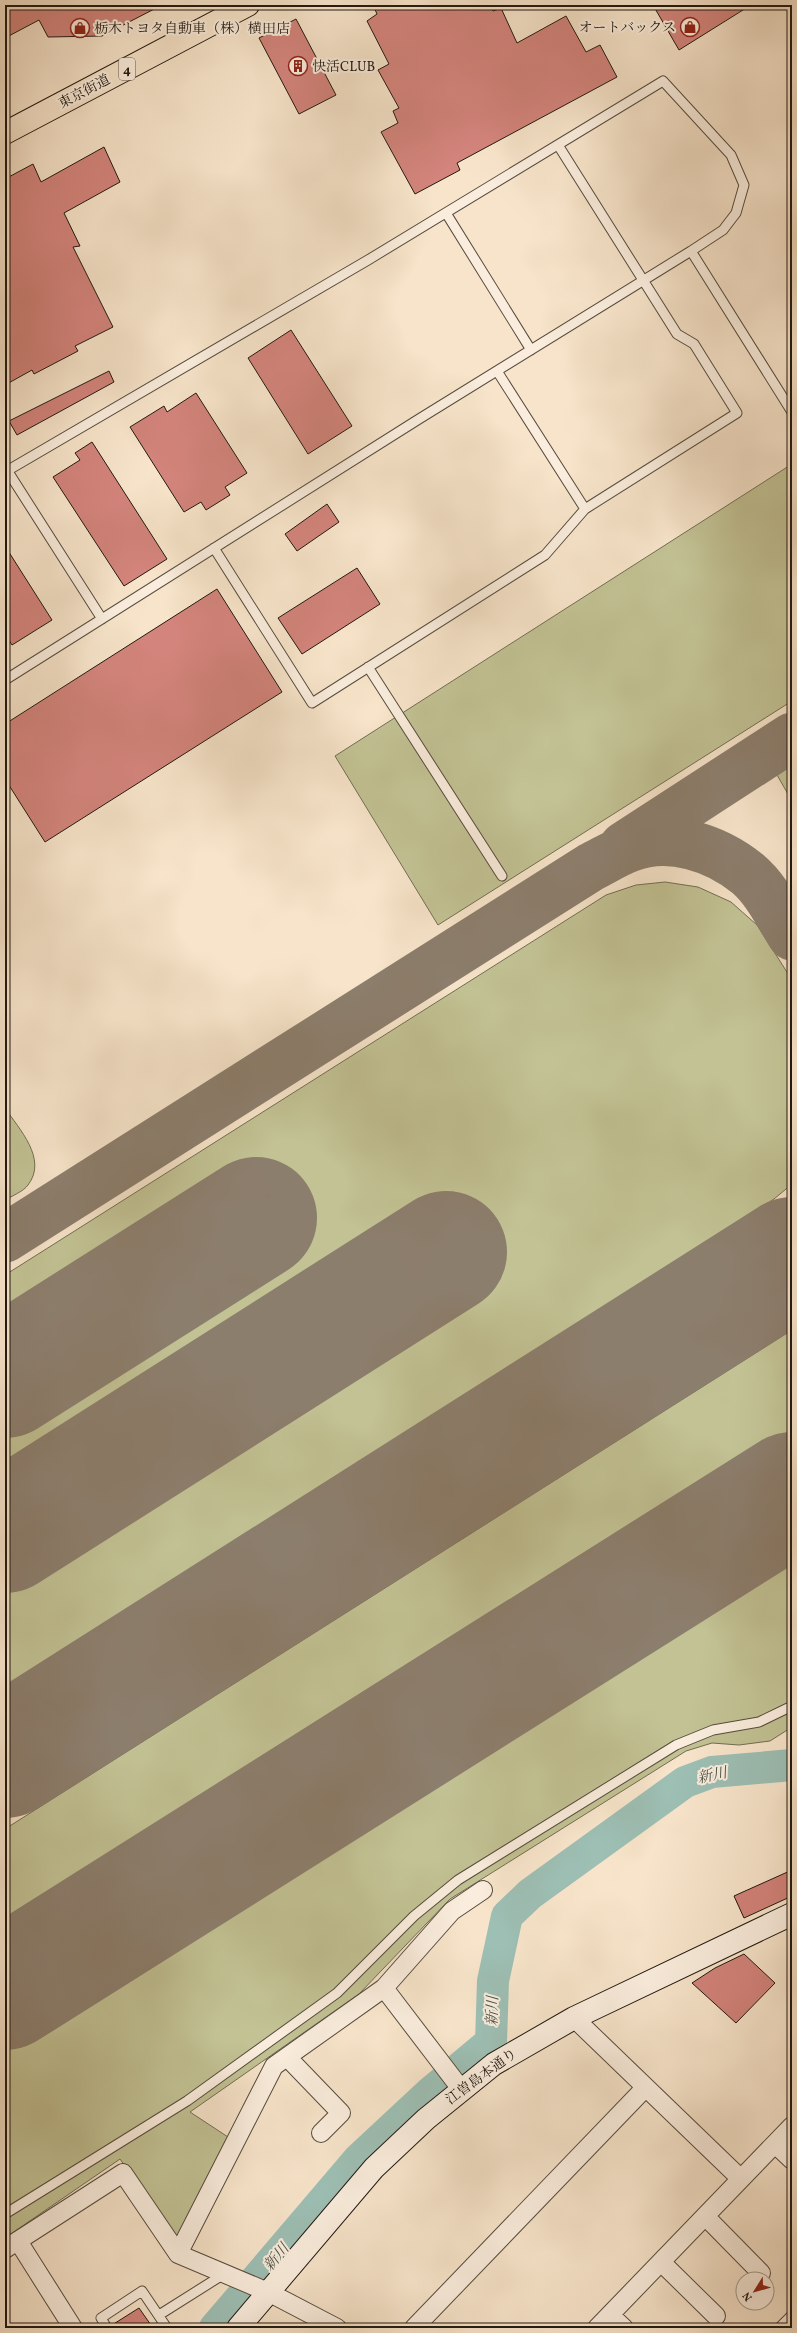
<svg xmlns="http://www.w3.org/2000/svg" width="797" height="2333" viewBox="0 0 797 2333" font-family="Vollkorn,'Noto Serif JP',serif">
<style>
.green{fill:#c2c294;stroke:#726e52}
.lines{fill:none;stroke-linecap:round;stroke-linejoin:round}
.river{stroke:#9dbfb4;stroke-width:32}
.taxiway{stroke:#8c7e6d;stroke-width:49}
.runway{stroke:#8c7e6d;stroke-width:122}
.building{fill:#d3847c;stroke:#221910}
.lane-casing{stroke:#574c3e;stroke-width:11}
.street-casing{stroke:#574c3e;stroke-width:20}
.secondary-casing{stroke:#221910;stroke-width:24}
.highway-casing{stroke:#221910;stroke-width:24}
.lane{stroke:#faeddd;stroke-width:9}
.street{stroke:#faeddd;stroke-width:18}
.secondary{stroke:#faeddd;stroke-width:22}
.highway{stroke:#f7e4ca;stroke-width:22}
.labels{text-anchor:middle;stroke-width:4;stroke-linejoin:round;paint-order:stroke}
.shield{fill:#faeddd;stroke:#63594e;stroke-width:1}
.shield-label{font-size:13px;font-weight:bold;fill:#221910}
.poi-label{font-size:14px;fill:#221910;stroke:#faeddd;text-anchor:start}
.street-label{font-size:14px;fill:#221910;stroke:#faeddd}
.water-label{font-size:15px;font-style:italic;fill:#4d5349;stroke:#faeddd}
</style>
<rect width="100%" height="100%" fill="#f7e4ca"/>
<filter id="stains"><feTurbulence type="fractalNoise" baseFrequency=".005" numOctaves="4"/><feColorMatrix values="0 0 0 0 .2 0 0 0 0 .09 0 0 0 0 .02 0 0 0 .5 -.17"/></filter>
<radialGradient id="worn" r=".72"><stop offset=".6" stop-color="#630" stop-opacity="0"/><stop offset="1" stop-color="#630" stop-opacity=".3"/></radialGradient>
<!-- green -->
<path class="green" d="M792,464V701L438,925L335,756Z
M792,765V801L777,775Z
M665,882L698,887L731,902L757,925L792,980V1184L774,1199L5,1687V1275L606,895L636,885Z
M5,1108C19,1129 48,1159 28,1185C24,1191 12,1196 5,1200Z
M792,1330V1727L770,1741L739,1745L712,1743L686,1751L450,1899L359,1994L190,2112L228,2137L179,2234L175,2238L120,2159L5,2238V1829Z"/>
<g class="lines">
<!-- river -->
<path class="river" d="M215,2328L359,2159L431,2092L491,2042L493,1981L507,1916L530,1894L685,1782L712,1772L792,1765"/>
<!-- taxiway -->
<path class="taxiway" d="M624,846L792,737
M5,1238L591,867C603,861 616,853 629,848C669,832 716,848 748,874C767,890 779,916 792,936"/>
<!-- runway -->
<path class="runway" d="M5,1377L256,1218
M5,1532L446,1252
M5,1757L792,1258
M5,1989L792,1493"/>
</g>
<!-- building -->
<path class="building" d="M5,5H162L102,36L48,37L39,20L5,38Z
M373,5H490L493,11L501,8L517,43L566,16L586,52L600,45L617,77L457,163L460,170L415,194L381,132L398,123L393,111L399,108L378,70L389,64L367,21L377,14Z
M653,5H751L679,50Z
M296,19L336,95L299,114L259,38Z
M104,147L120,182L64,213L80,246L73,247L113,327L75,346L78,351L34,374L32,370L5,385V179L33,164L41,182Z
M291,330L352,426L308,454L248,358Z
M109,371L114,382L17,435L9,421Z
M196,393L247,473L225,487L230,495L206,510L201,502L184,512L130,427L164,406L167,412Z
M92,442L167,559L124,586L53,477L80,460L75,453Z
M327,504L339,522L297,551L285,534Z
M5,546L52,620L12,645L5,634Z
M357,568L380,604L302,654L278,618Z
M217,589L282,692L45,842L5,779V724Z
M792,1870V1896L744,1918L734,1896Z
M744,1954L775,1983L736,2023L692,1983L715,1968Z
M139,2308L153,2328H113L112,2325Z"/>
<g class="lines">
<defs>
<path id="lane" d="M446,213L531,350
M497,371L585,509
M7,470L102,619
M5,472L368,260L663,81L731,155L744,185L736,213L723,230L691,251L792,412
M214,548L312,703L545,555L585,509L737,413L694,344L677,334L558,145
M368,667L502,876
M5,680L419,419L691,251
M5,2214L187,2101L337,1993L414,1916L458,1880L676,1745L713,1730L759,1722L792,1706
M159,2315L224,2274
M107,2328L101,2318L142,2291L167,2328
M779,2328L792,2315"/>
<path id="street" d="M384,1988L461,2089
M574,2018L741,2179
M287,2057L341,2113L321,2133
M775,2144L792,2160
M705,2216L761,2273
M18,2241L73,2328
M5,2249L123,2173L178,2254L268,2292L337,2328
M178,2254L274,2066L384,1988L452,1911L483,1890
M661,2262L716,2316
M610,2315L624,2328
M414,2328L645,2088
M597,2328L792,2126"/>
<path id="secondary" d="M238,2328L374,2168L426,2119L494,2064L574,2018L792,1914"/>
<path id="highway" d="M5,133L248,5"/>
</defs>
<!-- lane casing -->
<use href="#lane" class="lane-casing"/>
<!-- street casing -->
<use href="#street" class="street-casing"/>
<!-- secondary casing -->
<use href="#secondary" class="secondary-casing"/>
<!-- highway casing -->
<use href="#highway" class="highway-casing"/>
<!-- lane -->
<use href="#lane" class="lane"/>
<!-- street -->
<use href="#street" class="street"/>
<!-- secondary -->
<use href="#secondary" class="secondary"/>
<!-- highway -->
<use href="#highway" class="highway"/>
</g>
<!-- icons -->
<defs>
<symbol id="shop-ring" viewBox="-11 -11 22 22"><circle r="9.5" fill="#faeddd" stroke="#8f2418" stroke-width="1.5"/><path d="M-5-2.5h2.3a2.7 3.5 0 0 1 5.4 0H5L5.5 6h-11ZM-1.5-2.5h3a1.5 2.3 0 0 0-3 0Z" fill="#8f2418"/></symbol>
<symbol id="building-ring" viewBox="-11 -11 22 22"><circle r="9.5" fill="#faeddd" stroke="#8f2418" stroke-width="1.5"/><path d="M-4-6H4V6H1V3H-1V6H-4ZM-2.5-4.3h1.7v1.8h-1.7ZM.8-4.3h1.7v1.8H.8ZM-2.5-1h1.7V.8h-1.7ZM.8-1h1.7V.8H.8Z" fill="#8f2418"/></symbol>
</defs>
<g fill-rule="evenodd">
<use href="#shop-ring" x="679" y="16" width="22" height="22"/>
<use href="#shop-ring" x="69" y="17" width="22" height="22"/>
<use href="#building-ring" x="287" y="55" width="22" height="22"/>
</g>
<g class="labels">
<!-- shield labels -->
<rect class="shield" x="119" y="58" width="16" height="22" rx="3"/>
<g class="shield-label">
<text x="127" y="74">4</text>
</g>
<!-- poi labels -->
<g class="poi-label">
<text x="676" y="32" text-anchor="end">オートバックス</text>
<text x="94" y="33">栃木トヨタ自動車（株）横田店</text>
<text x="312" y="71">快活CLUB</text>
</g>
<!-- street labels -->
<g class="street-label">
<text transform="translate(84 91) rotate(-28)" y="5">東京街道</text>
<text transform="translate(481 2076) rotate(-36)" y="5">江曽島本通り</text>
</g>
<!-- water labels -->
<g class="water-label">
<text transform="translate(712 1775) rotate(-12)" y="5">新川</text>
<text transform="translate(492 2011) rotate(-88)" y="5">新川</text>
<text transform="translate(276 2257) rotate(-50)" y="5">新川</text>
</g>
</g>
<!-- margin -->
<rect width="797" height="2333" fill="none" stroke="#f7e4ca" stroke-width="20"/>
<rect x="6" y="6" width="785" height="2321" fill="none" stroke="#221910" stroke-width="2"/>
<rect x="10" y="10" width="777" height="2313" fill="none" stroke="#221910"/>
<!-- north arrow -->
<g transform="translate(755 2291) rotate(233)"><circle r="19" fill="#faeddd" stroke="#a4988b"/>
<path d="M0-3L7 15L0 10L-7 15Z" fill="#8f2418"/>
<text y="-6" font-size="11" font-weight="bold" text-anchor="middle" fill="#221910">N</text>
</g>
<rect width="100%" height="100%" filter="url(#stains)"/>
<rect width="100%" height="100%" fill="url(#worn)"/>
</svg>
